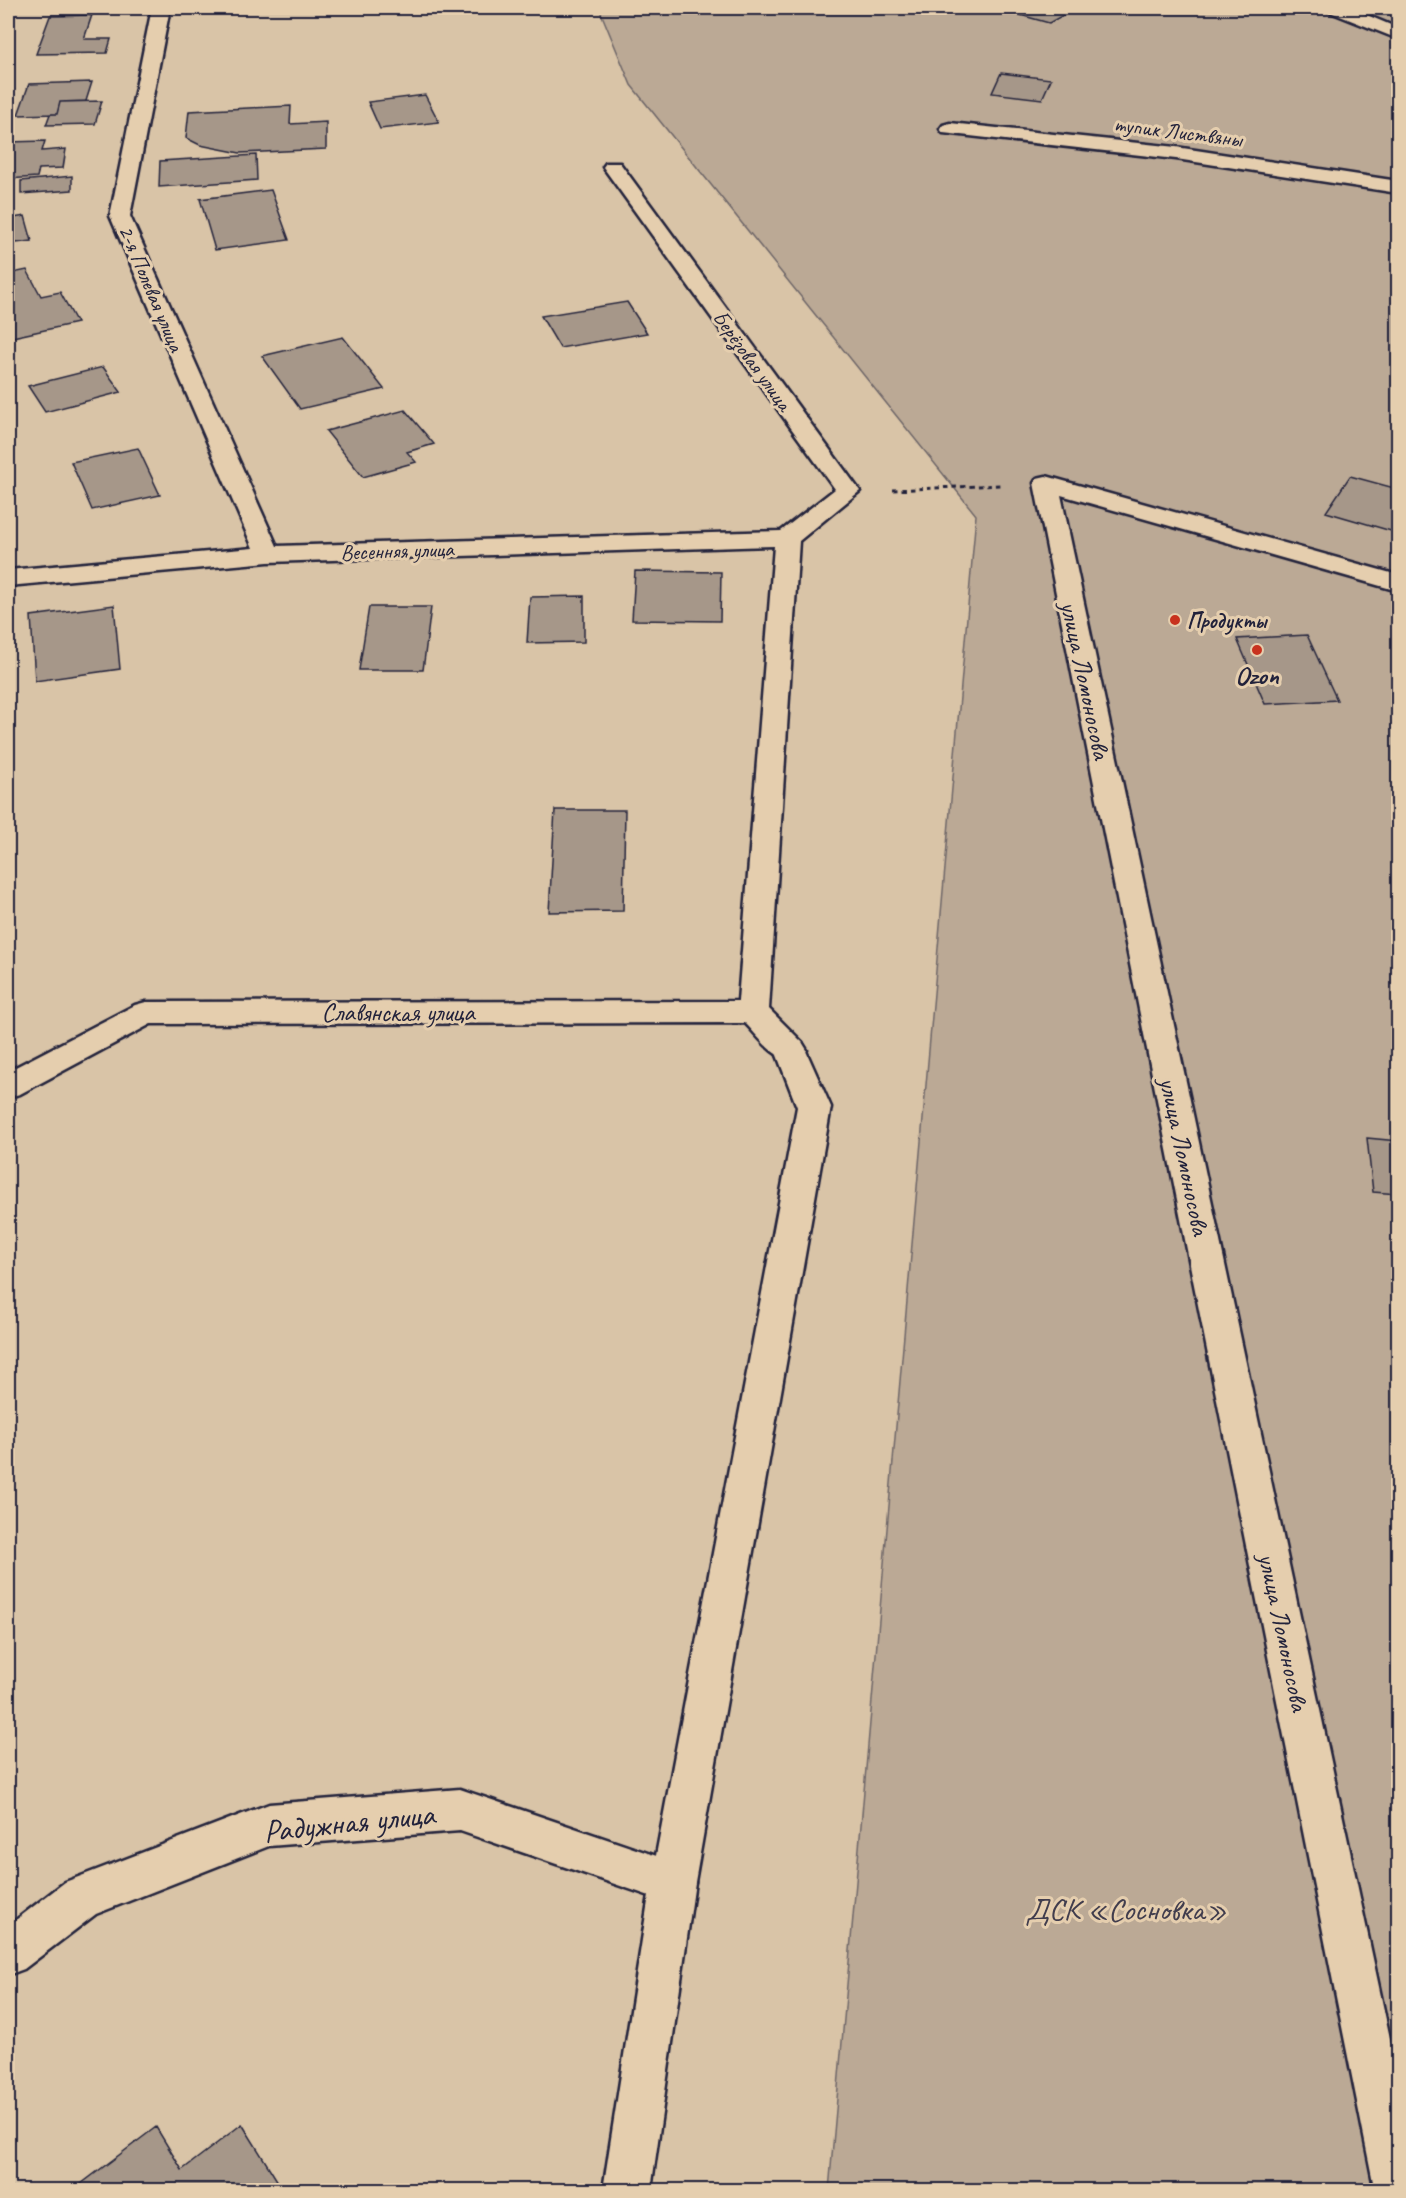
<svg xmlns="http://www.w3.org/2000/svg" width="1406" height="2198" viewBox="0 0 1406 2198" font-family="Caveat,sans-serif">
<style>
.green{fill:#bba995;stroke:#6e6668;stroke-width:1.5}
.building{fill:#a69789;stroke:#22223b;stroke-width:1.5}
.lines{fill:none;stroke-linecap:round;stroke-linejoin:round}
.lane-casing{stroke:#22223b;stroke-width:5}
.street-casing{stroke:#22223b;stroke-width:5}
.path{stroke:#22223b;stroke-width:3;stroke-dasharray:4.5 4;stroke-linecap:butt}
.lane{fill:#e5ceae;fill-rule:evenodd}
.street{fill:#e5ceae;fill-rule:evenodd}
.poi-dot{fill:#c8321e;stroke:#e5ceae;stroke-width:2}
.labels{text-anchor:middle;stroke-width:6;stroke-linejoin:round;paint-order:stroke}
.far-street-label{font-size:22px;fill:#22223b;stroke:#e5ceae}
.far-poi-label{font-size:22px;font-weight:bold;fill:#22223b;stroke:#e5ceae;text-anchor:start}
.poi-label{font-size:26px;font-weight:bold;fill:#22223b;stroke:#e5ceae}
.street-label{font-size:26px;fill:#22223b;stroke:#e5ceae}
.near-street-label{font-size:32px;fill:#22223b;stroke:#e5ceae}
.near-park-label{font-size:32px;fill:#413d4d;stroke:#e5ceae}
</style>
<rect width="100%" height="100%" fill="#d9c4a7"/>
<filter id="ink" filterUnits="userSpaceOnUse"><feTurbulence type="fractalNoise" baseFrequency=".0167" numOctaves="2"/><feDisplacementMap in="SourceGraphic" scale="12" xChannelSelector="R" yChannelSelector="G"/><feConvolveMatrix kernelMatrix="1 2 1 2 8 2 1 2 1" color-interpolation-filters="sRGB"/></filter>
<g filter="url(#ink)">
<!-- green -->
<path class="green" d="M599,8H1398V2190H829L976,515L631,85Z"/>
<!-- building -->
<path class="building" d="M995,8H1076L1049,23Z
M92,15L84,39H111L107,53L36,54L50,16Z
M1001,73L1051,79L1042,99L992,93Z
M92,82L86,101L60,102L57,114L18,115L29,84Z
M425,95L439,122L380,129L368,102Z
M102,101L95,124L46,125L50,114H57L60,102Z
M291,106L290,124L326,122V149L240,153L200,145L186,138L189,111Z
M45,141L42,151L66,149L63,168L39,169L37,177L8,179V142Z
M256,155L257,180L159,187L160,161Z
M72,176V190L21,194V181Z
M271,190L289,240L215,250L200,199Z
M25,216L32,241L8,244V219Z
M27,270L41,296L60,292L77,323L8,338V274Z
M627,302L647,333L560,348L541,316Z
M343,337L384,389L300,409L262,356Z
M103,367L121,392L45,412L28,386Z
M405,410L434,444L407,452L416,462L363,477L326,431Z
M138,448L160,495L92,510L71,462Z
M1350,476L1398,489V533L1326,512Z
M635,571L721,572L720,621L632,620Z
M584,596V642L527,643L530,597Z
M114,605L120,669L35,681L31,616Z
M369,607H431L423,670H359Z
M1307,635L1337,700L1265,704L1237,639Z
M555,810H625L623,911L549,912Z
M1367,1138L1398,1141V1194L1373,1192Z
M242,2124L283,2190H73L156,2127L182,2170Z"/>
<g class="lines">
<defs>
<path id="lane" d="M791,1038L802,1042L831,1107L695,1882L651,2190H603L651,1882L797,1107L775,1050L780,1042Z"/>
<path id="street" d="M152,8H170L130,216L277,546L781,531L835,489L603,167L606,163H620L860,491L799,541L769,1009L802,1042L807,1050L802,1058C777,1066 762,1040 745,1023L151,1024L20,1094L8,1097V1071L135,1005L146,1002L738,1001L774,546L268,562L8,586V570L253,548L110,216Z
M1327,8H1350L1398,28V39L1330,12Z
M950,123L1176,147L1398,181V193L1176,159L943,133L940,129L943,125Z
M1046,476L1398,575V591L1061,495L1398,2076V2190H1375L1374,2187L1034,483L1037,478Z
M460,1789L689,1867L695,1882L689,1897L673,1904L460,1831L269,1846L96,1914L24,1969L8,1975V1926L65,1882L81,1876L269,1804Z"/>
</defs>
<!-- lane casing -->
<use href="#lane" class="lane-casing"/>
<!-- street casing -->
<use href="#street" class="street-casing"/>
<!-- path -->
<path class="path" d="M893,490L1000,485"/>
<!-- lane -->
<use href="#lane" class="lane"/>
<!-- street -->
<use href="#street" class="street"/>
</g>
</g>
<!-- markers -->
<g class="poi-dot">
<circle cx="1175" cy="620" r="6"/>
<circle cx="1257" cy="650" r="6"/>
</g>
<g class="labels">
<!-- far-street labels -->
<g class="far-street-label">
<text transform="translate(1178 131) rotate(7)" y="8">тупик Листвяны</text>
<text transform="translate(152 288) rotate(67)" y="8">2-я Полевая улица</text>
<text transform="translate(753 360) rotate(54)" y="8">Берёзовая улица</text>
<text transform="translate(397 550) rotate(-2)" y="8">Весенняя улица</text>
</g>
<!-- far-poi labels -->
<g class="far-poi-label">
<text x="1187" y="628">Продукты</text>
</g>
<!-- poi labels -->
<g class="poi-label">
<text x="1257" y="684">Ozon</text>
</g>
<!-- street labels -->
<g class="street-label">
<text transform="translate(1086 680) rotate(78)" y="9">улица Ломоносова</text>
<text x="398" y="1021">Славянская улица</text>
<text transform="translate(1185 1156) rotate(78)" y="9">улица Ломоносова</text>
<text transform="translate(1284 1632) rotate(78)" y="9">улица Ломоносова</text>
</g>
<!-- near-street labels -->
<g class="near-street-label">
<text transform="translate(349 1822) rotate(-6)" y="11">Радужная улица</text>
</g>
<!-- near-park labels -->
<g class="near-park-label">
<text x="1126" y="1920">ДСК «Сосновка»</text>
</g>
</g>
<!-- margin -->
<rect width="1406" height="2198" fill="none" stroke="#e5ceae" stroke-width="30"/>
<rect x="15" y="15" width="1376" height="2168" fill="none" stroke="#22223b" stroke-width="2" filter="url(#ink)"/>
</svg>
